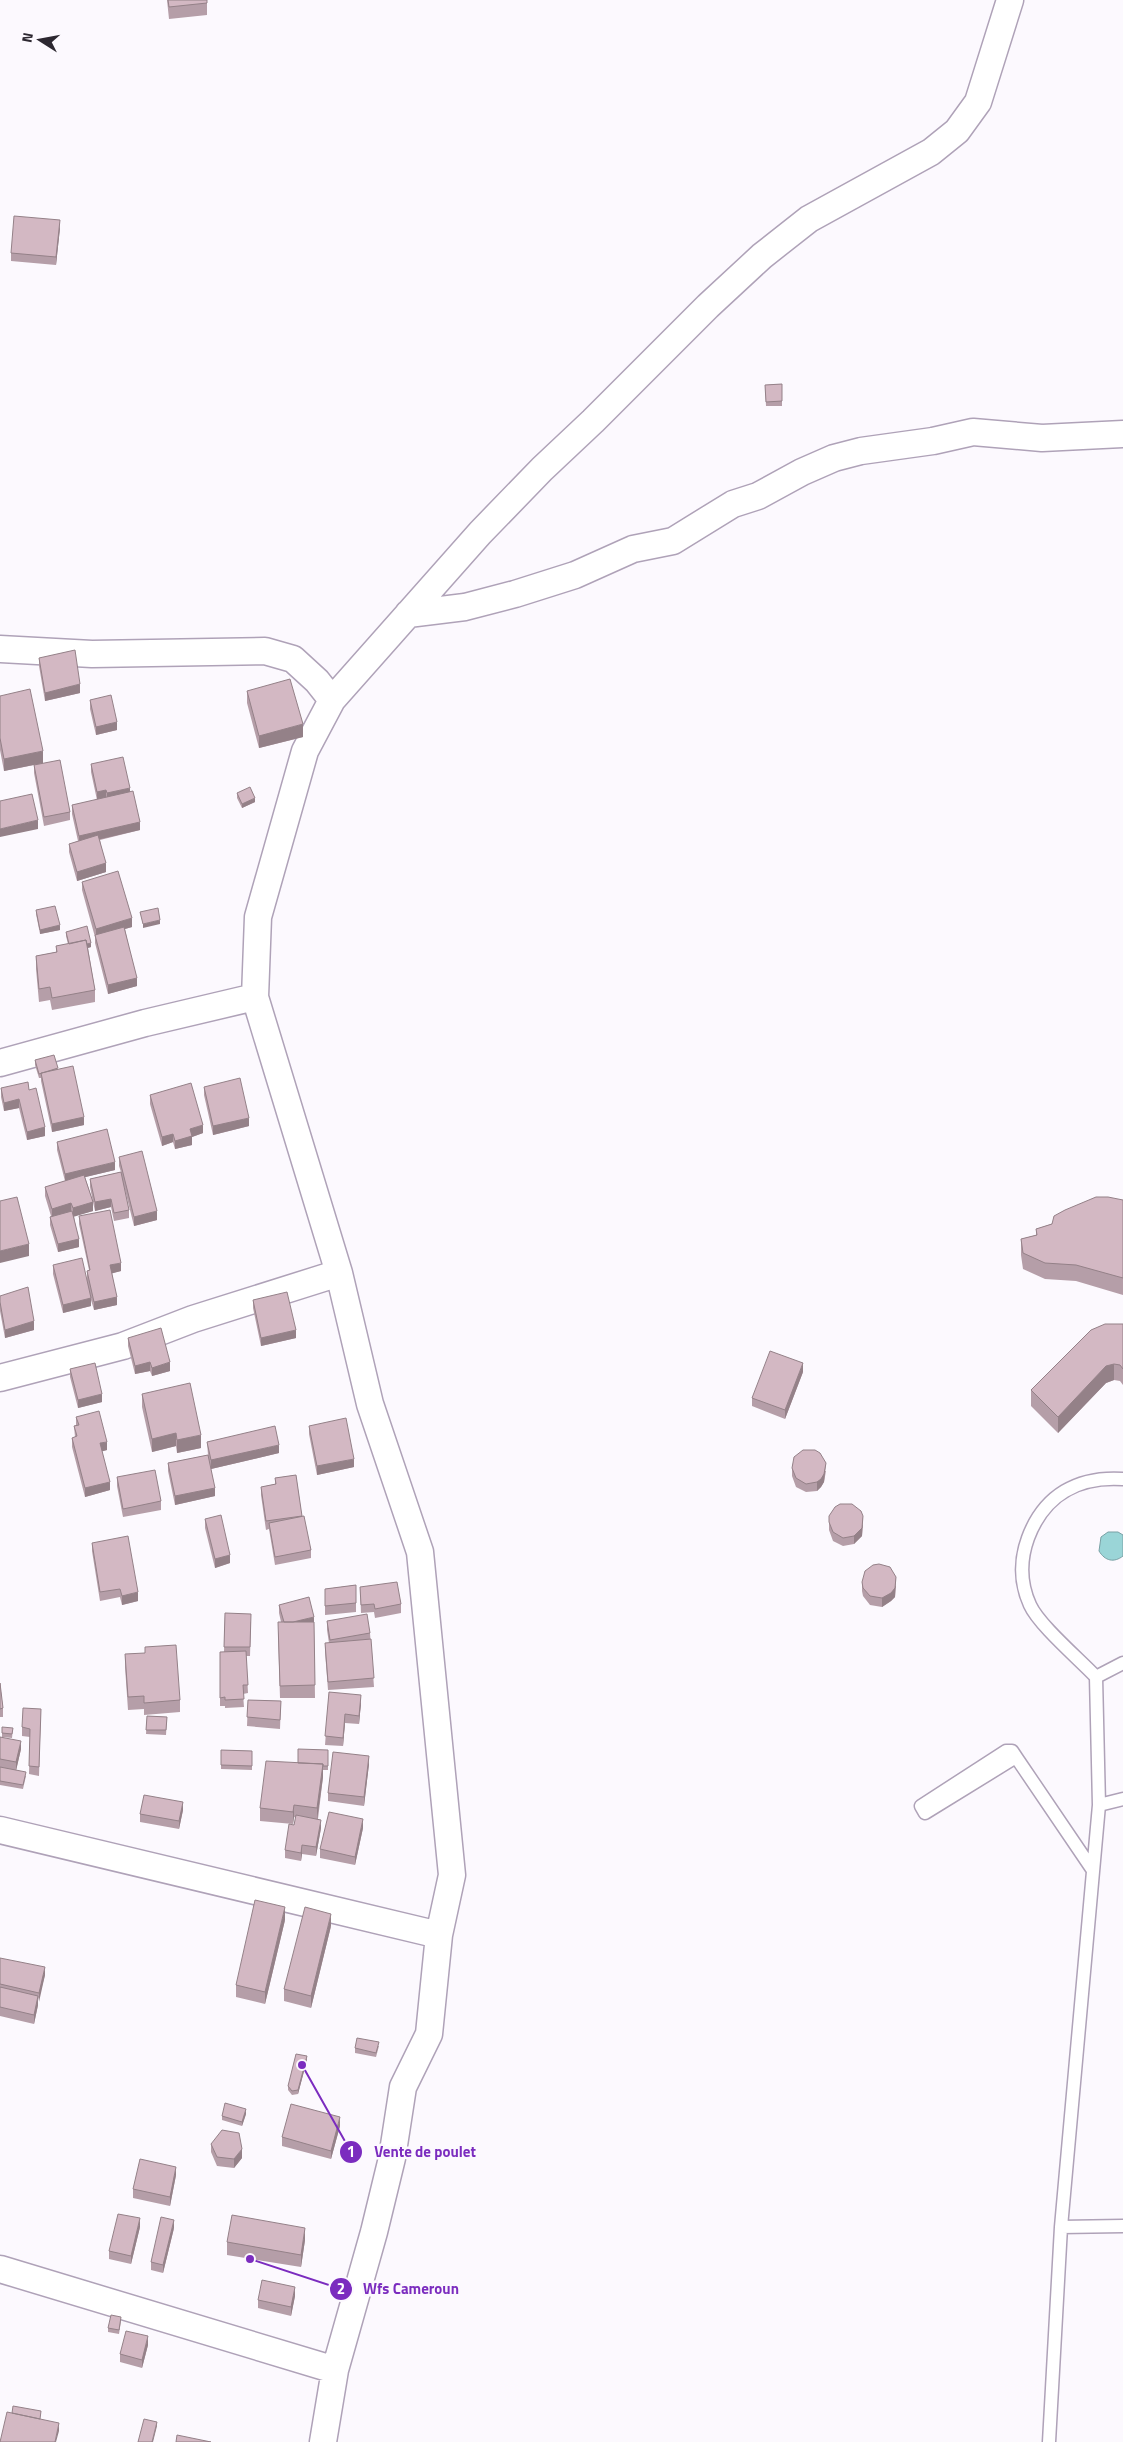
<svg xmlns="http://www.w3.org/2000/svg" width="1123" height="2442" viewBox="0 0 1123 2442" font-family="'Titillium Web',sans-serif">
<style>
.water{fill:#9ad5d7;stroke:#79a1a5}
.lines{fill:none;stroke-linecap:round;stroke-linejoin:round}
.service-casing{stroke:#afa2b8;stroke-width:15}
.minor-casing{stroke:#afa2b8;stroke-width:29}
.service{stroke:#fff;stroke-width:12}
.minor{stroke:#fff;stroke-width:26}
.wall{fill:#b59ea8}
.shaded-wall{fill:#948188}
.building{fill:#d3b8c3;stroke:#948188}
.leader{fill:none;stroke:#7b2cbf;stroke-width:2}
.callout-dot{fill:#7b2cbf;stroke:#fcf9fe;stroke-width:2}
.mark-label{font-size:15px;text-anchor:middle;font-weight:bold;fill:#fff}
.callout-label{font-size:15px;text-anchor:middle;font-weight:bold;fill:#7b2cbf;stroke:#fcf9fe;stroke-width:5;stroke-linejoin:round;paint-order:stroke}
</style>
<rect width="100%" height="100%" fill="#fcf9fe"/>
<!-- water -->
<path class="water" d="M1108,1532H1118L1123,1535V1556C1114,1563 1105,1561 1099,1551L1101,1537Z"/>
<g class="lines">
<defs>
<path id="service" d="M1123,1479C1078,1476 1044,1495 1028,1538C1020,1560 1020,1583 1030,1605C1039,1625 1079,1659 1096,1677L1123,1663
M1016,1757L1012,1751H1006L921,1806L925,1813L1016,1757L1092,1869
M1099,1805L1123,1799
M1061,2227L1123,2226
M1049,2442L1061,2227L1099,1805L1096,1677"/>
<path id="minor" d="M408,614L465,607L515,594L575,575L633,549L673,541L733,504L758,496L802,472L834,458L861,451L933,441L973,432L1042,438L1123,434
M0,649L92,654L265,651L293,659L317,681L332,700
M0,1063L145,1023L255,997
M0,1378L123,1346L193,1319L339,1273
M0,1830L439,1935
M0,2269L335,2370
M323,2442L335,2370L374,2232L392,2158L403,2087L429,2034L439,1935L452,1875L420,1552L370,1404L339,1273L255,997L258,917L305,751L332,700L480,533L542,469L593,421L708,306L762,256L809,219L931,152L957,131L978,102L1010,0"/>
</defs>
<!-- service casing -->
<use href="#service" class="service-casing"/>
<!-- minor casing -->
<use href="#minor" class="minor-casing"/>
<!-- service -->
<use href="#service" class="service"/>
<!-- minor -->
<use href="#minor" class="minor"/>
</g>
<!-- wall -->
<path class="wall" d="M167,0H207V15L169,19Z
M60,228L56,265L11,261V253Z
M782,384V406H766L765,385Z
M39,658L80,693L45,701L39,666Z
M247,691L303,737L259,748L247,703Z
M0,696L43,763L70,812V820L44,826L34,773V765L4,771L0,750Z
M90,700L117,730L96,735L90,709Z
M91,764L130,792L140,830L100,840L106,872L77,881L69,852V844L78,841L72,814V805L97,800L91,772Z
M237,793L255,802L242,808L237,798Z
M82,882L132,927L125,929L137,986L108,994L95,943V937L82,890Z
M36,910L60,930L40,934L36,914Z
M66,932L91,947L88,948L95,990V1002L52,1010L50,1000L39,1002L36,969V956L56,952V946L68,944L66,936Z
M35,1060L58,1069L84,1125L52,1132L41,1081V1078H39L35,1065Z
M204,1087L249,1126L213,1135L204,1095Z
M1,1088L29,1090L45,1136L27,1140L19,1108L4,1111L1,1097Z
M150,1095L203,1133L192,1137V1145L175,1149L173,1142L162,1146L150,1104Z
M57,1142L115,1170L85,1177L93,1202L90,1187V1179L121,1172L119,1166V1157L157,1220L134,1226L124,1186L129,1210V1218L114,1221L111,1207L95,1211L93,1202V1211L74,1216L79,1247L58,1252L50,1225V1217L51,1216L45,1196V1187L65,1181L57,1150Z
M1123,1200V1295L1076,1281L1045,1279L1023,1269L1021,1255V1239L1036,1235V1229Z
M79,1216L121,1271L112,1273L117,1305L94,1310L91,1300V1306L63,1313L53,1274V1265L87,1279V1271L89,1270L79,1224Z
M0,1296L34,1330L5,1338L0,1311Z
M253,1300L296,1338L261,1346L253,1308Z
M1123,1324V1385L1120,1381L1114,1380L1106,1383L1058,1433L1031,1406V1390Z
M128,1338L170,1371L152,1376L150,1371L135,1374L128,1346Z
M70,1369L102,1402L78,1408L70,1377Z
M803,1372L785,1419L752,1406V1398Z
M142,1394L201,1448L177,1453L176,1446L152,1452L142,1407Z
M76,1417L107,1450L102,1451L110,1490L85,1497L72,1447V1438L75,1437L74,1426L76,1425Z
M309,1426L354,1467L317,1475L309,1434Z
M207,1442L279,1453L211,1469L215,1496L175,1505L168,1471V1463L208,1455Z
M792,1468L826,1471L824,1482L821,1487L817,1491L806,1492L796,1487L792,1476Z
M296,1475L302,1517L311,1550V1558L275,1565L269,1529L266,1530L261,1495V1487L275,1484V1478Z
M117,1477L161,1501V1510L123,1517L117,1486Z
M829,1516L863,1525L862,1536L854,1544L843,1546L833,1541L829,1530Z
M205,1519L230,1563L215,1568L205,1528Z
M92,1543L138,1601L122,1605L120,1597L100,1601L92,1551Z
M862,1582L896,1586L895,1597L891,1601L882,1607L870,1605L863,1596L862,1591Z
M356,1585V1612L325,1615V1589Z
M360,1587L401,1604V1613L375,1618L374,1612L361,1613Z
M279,1605L314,1622L315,1698H280L278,1635L281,1622L279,1613Z
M225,1613L251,1622L250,1656H246L248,1693L243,1694L244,1707L225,1708V1706H220V1652H224Z
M327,1621L370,1633L374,1687L328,1690L325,1652V1643H329L327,1630Z
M125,1654L180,1700V1712L144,1715V1709L128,1710L125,1667Z
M0,1683L3,1708V1717H0Z
M329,1692L361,1703L359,1724L345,1723L343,1746L325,1745Z
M248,1700L281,1701L280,1729L247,1726Z
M41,1709L39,1776L29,1774L30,1737L22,1736V1727Z
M147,1716L167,1717L166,1735L146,1734Z
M13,1728L12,1738L2,1737V1733Z
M0,1737L21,1749L16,1770L26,1776L23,1789L0,1785Z
M221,1750L252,1751V1770L221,1769Z
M328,1750V1770H323V1777L318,1819L321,1828L316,1856L302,1854L301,1861L285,1858V1850L294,1825L296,1818L294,1817L293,1824L260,1821V1808L298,1763Z
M369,1764L364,1806L328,1801V1793Z
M183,1810L179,1829L140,1822V1814Z
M363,1828L355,1865L320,1858V1849Z
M285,1920L265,2004L236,1997V1985Z
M331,1926L311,2008L284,2001V1989Z
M0,1958L45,1975L38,2001V2005L34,2024L0,2016Z
M379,2046L376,2057L355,2053V2048Z
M307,2060L298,2094L292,2095L288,2090V2086Z
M246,2114L242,2126L222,2120V2116Z
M340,2126L331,2159L282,2146V2137Z
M211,2144L242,2158L234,2168L217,2166L211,2152Z
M176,2175L170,2206L133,2198V2189Z
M140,2227L131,2264L109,2259V2251Z
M174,2228L163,2273L151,2270V2262Z
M305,2240L301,2267L227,2255V2242Z
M295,2296L291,2316L258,2308V2300Z
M121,2321L119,2334L108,2332V2328Z
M148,2345L142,2368L120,2362V2354Z"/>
<!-- shaded-wall -->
<path class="shaded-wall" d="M60,220V228L56,265V257Z
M80,684V693L45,701V693Z
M117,722V730L96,735V727Z
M303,724V737L259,748V736Z
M43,751V763L4,771V759Z
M130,788V797L107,802V793Z
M106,790V799L97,801V792Z
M255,798V802L242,808V804Z
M38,820V829L0,837V829Z
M140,822V830L79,844V836Z
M106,863V872L77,881V872Z
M132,918V927L96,937V929Z
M160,920V924L143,928V924Z
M60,925V930L40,934V930Z
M91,943V947L70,953V949Z
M137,978V986L108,994V985Z
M19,1099V1108L4,1111V1103Z
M84,1117V1125L52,1132V1124Z
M249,1118V1126L213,1135V1126Z
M203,1125V1133L192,1137V1145L175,1149V1141L190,1129Z
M45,1127V1136L27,1140V1132Z
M173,1134V1142L162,1146V1137Z
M115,1162V1170L65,1182V1174Z
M111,1199V1207L95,1211V1202Z
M93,1202V1211L73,1217V1208Z
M71,1203V1212L52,1218V1209Z
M157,1211V1220L134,1226V1217Z
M79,1239V1247L58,1252V1244Z
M29,1244V1256L0,1263V1251Z
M121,1263V1271L110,1274V1265Z
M117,1297V1305L94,1310V1302Z
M91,1298V1306L63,1313V1305Z
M34,1321V1330L5,1338V1330Z
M296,1330V1338L261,1346V1338Z
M150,1362V1371L135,1374V1366Z
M170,1362V1371L152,1376V1368Z
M803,1363V1372L785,1419V1410Z
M1114,1364V1380L1106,1383L1058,1433V1417L1106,1366Z
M102,1394V1402L78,1408V1400Z
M176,1433V1446L152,1452V1439Z
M201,1435V1448L177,1453V1440Z
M107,1442V1450L100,1452V1443Z
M279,1445V1453L211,1469V1460Z
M354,1459V1467L317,1475V1466Z
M826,1463L824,1482L821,1487L817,1491V1482Z
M110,1482V1490L85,1497V1488Z
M215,1488V1496L175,1505V1496Z
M863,1516L862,1536L854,1544V1536Z
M230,1555V1563L215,1568V1559Z
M896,1577L895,1597L891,1601L882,1607V1598Z
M138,1592V1601L122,1605V1596Z
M314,1617V1625L284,1624Z
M361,1695V1703L359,1724V1716Z
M345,1714V1723L343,1746V1738Z
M21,1741V1749L16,1771V1762Z
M369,1756V1764L364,1806V1797Z
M323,1764V1777L317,1820V1808Z
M183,1802V1810L179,1829V1821Z
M294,1805V1817L293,1824V1812Z
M363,1819V1828L355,1865V1857Z
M321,1820V1828L316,1856V1847Z
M302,1845V1854L301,1861V1853Z
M285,1907V1920L265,2004V1992Z
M331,1914V1926L311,2008V1996Z
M45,1967V1975L39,2002V1993Z
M38,1996V2005L34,2024V2015Z
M307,2056V2060L298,2094V2090Z
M246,2109V2114L242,2126V2122Z
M340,2117V2126L331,2159V2151Z
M242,2149V2158L234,2168V2159Z
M176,2167V2175L170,2206V2197Z
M140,2218V2227L131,2264V2256Z
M174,2220V2228L163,2273V2265Z
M305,2228V2240L301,2267V2255Z
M295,2287V2296L291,2316V2307Z
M148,2336V2345L142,2368V2360Z
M157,2422V2426L153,2442H152Z
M59,2423V2431L56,2442H55Z"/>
<!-- building -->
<path class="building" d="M168,0H207V3L169,7Z
M14,216L60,220L56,257L11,253Z
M782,384V401L766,402L765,385Z
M75,650L80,684L45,693L39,658Z
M290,679L303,724L259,736L247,691Z
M30,689L43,751L4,759L0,738V696Z
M111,695L117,722L96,727L90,700Z
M123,757L130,788L107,793L106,790L97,792L91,764Z
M60,760L70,812L44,817L34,765Z
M250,787L255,798L242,804L237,793Z
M133,791L140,822L79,836L72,805Z
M32,794L38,820L0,829V801Z
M98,835L106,863L77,872L69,844Z
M118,871L132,918L96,929L82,882Z
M55,906L60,925L40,930L36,910Z
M158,908L160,920L143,924L140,912Z
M87,926L91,943L87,944L86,940L69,944L66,932Z
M124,927L137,978L108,985L95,935Z
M86,940L95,990L52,998L50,987L39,989L36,956L57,952L56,946Z
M54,1055L58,1068L39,1074L35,1060Z
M73,1066L84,1117L52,1124L41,1073Z
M240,1078L249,1118L213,1126L204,1087Z
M28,1082L29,1090L36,1088L45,1127L27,1132L19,1099L4,1103L1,1088Z
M191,1083L203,1125L190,1129L192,1136L175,1141L173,1134L162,1137L150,1095Z
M107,1129L115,1162L65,1174L57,1142Z
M142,1151L157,1211L134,1217L119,1157Z
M121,1172L129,1210L114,1213L111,1199L95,1202L90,1179Z
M84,1175L93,1202L73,1208L71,1203L52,1209L45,1187Z
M17,1197L29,1244L0,1251V1201Z
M1096,1197H1108L1123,1200V1278L1076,1265L1045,1263L1023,1253L1021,1239L1037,1235L1036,1229L1052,1224L1054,1216L1065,1210Z
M110,1210L121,1263L110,1265L117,1297L94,1302L87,1271L90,1270L79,1216Z
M72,1211L79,1239L58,1244L50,1217Z
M82,1258L91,1298L63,1305L53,1265Z
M28,1287L34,1321L5,1330L0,1302V1296Z
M287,1292L296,1330L261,1338L253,1300Z
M1105,1324H1123V1369L1120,1365L1114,1364L1106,1366L1058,1417L1031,1390L1091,1330Z
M161,1328L170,1362L152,1368L150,1362L135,1366L128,1338Z
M770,1351L803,1363L785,1410L752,1398Z
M95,1363L102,1394L78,1400L70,1369Z
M190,1383L201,1435L177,1440L176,1433L152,1439L142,1394Z
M99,1411L107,1442L100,1443L110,1482L85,1488L72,1438L77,1436L74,1426L79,1425L76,1417Z
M346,1418L354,1459L317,1466L309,1426Z
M275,1426L279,1445L211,1460L207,1442Z
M803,1450H815L820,1453L826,1463L824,1474L821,1479L817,1482L806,1484L796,1478L792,1468L794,1457Z
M208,1455L215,1488L175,1496L168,1463Z
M155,1470L161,1501L123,1509L117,1477Z
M296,1475L302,1516L266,1521L261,1487L276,1484L275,1478Z
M840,1504H852L861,1511L863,1516L862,1528L854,1536L843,1538L833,1532L829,1522V1516L835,1507Z
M221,1515L230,1555L215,1559L205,1519Z
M304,1516L311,1550L275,1557L269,1523Z
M128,1536L138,1592L122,1596L120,1589L100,1592L92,1543Z
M879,1564L890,1567L896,1577L895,1588L891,1593L882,1598L870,1596L863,1588L862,1582L865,1571L873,1565Z
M397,1582L401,1604L375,1609L374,1604L361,1605L360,1587Z
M356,1585V1603L325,1606V1589Z
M309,1597L314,1617L293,1622H284L279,1605Z
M225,1613L251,1614L250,1647H224Z
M367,1614L370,1633L330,1640L327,1621Z
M278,1622H314L315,1685L280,1686Z
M371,1639L374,1678L328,1682L325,1643Z
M176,1645L180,1700L144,1703V1696L128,1697L125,1654L145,1653V1647Z
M246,1651L248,1685H243L244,1699L225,1700V1697L220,1698V1652Z
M0,1683L3,1708L0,1709Z
M329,1692L361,1695L359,1716L345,1714L343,1738L325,1736Z
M248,1700L281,1701L280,1720L247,1717Z
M23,1708L41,1709L39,1767L29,1766L30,1729L22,1727Z
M147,1716L167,1717L166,1730H146Z
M2,1727L13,1728L12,1734L2,1733Z
M0,1737L21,1741L16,1762L0,1759Z
M298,1749L328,1750V1766H323V1764L298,1763Z
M221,1750L252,1751V1766L221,1765Z
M333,1752L369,1756L364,1797L328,1793Z
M266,1761L323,1764L317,1808L294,1805L293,1812L260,1808Z
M0,1767L26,1772L23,1785L0,1781Z
M144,1795L183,1802L179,1821L140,1814Z
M329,1812L363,1819L355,1857L320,1849Z
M296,1815L321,1820L316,1847L302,1845L301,1853L285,1850L289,1824L294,1825Z
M255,1900L285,1907L265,1992L236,1985Z
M305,1907L331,1914L311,1996L284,1989Z
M0,1958L45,1967L39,1993L0,1984Z
M0,1987L38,1996L34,2015L0,2007Z
M357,2038L379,2042L376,2053L355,2048Z
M296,2054L307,2056L298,2090L292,2091L288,2086Z
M225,2103L246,2109L242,2122L222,2116Z
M291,2104L340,2117L331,2151L282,2137Z
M222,2130L239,2133L242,2149L234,2159L217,2157L211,2144Z
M140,2159L176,2167L170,2197L133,2189Z
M118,2214L140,2218L131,2256L109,2251Z
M232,2215L305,2228L301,2255L227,2242Z
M161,2217L174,2220L163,2265L151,2262Z
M262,2280L295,2287L291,2307L258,2300Z
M111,2315L121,2317L119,2330L108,2328Z
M126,2331L148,2336L142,2360L120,2354Z
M13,2406L41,2411L40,2419L12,2413Z
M7,2412L59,2423L55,2442H0Z
M144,2419L157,2422L152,2442H138Z
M177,2435L211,2442H176Z"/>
<!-- callouts -->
<path class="leader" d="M302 2065L351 2152M250 2259L341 2289"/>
<g class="callout-dot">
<circle cx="302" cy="2065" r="5"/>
<circle cx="250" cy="2259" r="5"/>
<circle cx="351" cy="2152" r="12"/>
<circle cx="341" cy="2289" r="12"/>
</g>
<g class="mark-label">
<text x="351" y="2157">1</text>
<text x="341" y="2294">2</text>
</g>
<g class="callout-label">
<text x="425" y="2157">Vente de poulet</text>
<text x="411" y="2294">Wfs Cameroun</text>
</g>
<!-- north arrow -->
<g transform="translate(40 40) rotate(281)" stroke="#fcf9fe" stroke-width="4" paint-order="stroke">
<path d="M0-4L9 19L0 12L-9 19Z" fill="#2c2730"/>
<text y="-8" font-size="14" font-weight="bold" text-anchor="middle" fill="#2c2730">N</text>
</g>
</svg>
